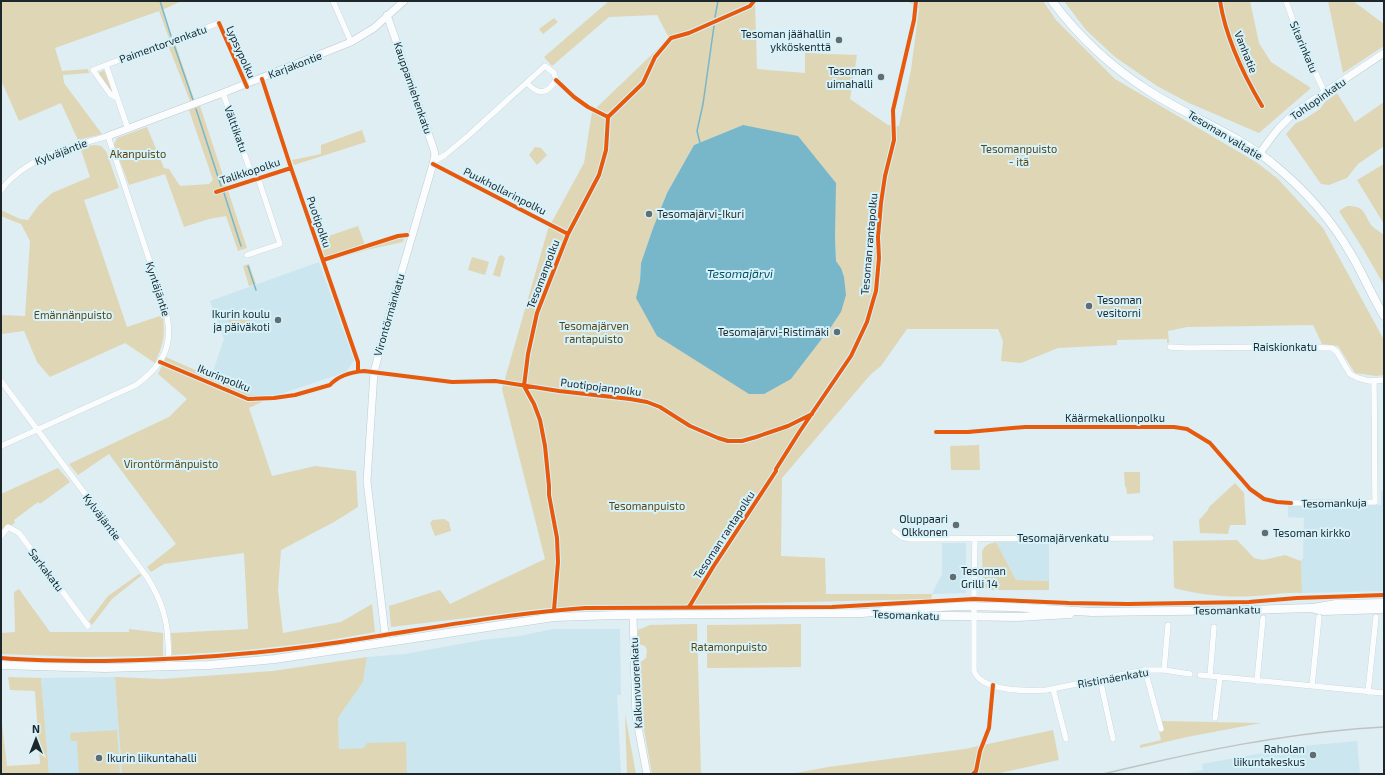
<svg xmlns="http://www.w3.org/2000/svg" width="1385" height="775" viewBox="0 0 1385 775" font-family="'Exo 2',sans-serif">
<style>
.built{fill:#cbe6ef}
.green{fill:#dfd6b6;fill-rule:evenodd}
.water{fill:#77b7c9}
.lines{fill:none;stroke-linecap:round;stroke-linejoin:round}
.stream{stroke:#77b7c9;stroke-width:1.5}
.minor-casing{stroke:#becbcf;stroke-width:6}
.tertiary-casing{stroke:#becbcf;stroke-width:8}
.secondary-casing{stroke:#becbcf;stroke-width:9}
.minor{stroke:#fafcfd;stroke-width:5.5}
.tertiary{stroke:#fafcfd;stroke-width:7}
.secondary{stroke:#fafcfd;stroke-width:8}
.rail{stroke:#bfc3c3;stroke-width:1.5}
.cycleway-casing{stroke:#d6f2fb;stroke-width:6}
.cycleway{stroke:#e8590c;stroke-width:4}
.poi-dot{fill:#616d71;stroke:#d6f2fb;stroke-width:1.5}
.labels{text-anchor:middle;stroke-width:4;stroke-linejoin:round;paint-order:stroke}
.poi-label{font-size:11px;fill:#1d272b;stroke:#d6f2fb;text-anchor:end}
.street-label{font-size:11px;fill:#1d272b;stroke:#d6f2fb}
.park-label{font-size:11px;fill:#5a4614;stroke:#d6f2fb}
.water-label{font-size:12px;font-style:italic;fill:#034f61;stroke:#d6f2fb}
</style>
<rect width="100%" height="100%" fill="#deeef3"/>
<!-- built -->
<path class="built" d="M319,262L354,360L346,372L272,397L251,395L211,378L224,339L210,301Z
M1381,491H1384V591L1302,593L1301,561L1303,558L1304,518L1288,517V506L1381,505Z
M996,542H1049V581L1016,580Z
M942,543H966V593L932,594L942,574Z
M553,629H620L621,695H617L621,774H407L406,742L364,748L339,749L338,718L363,682L367,657L405,654L482,640L520,636Z
M115,677L122,774H49L41,678Z
M1357,741L1360,774H1183L1203,770L1202,764L1302,746Z"/>
<!-- green -->
<path class="green" d="M1,1H182L162,10L171,38H169L159,11L55,48L62,71L88,69L89,73L63,75L64,83L102,134L78,140L61,103L19,121L1,80Z
M609,1H755L757,69L805,73V53L857,55L850,99L888,125L899,126L911,70L919,8L907,1H1043L1056,20L1115,79L1256,162L1278,179L1323,228L1384,340V375L1376,376L1355,373L1338,346L1322,344L1313,325L1187,327L1168,331L1169,343H1167V339L1117,340V345L1058,348L1021,363L1001,361L1003,341L998,329H907L881,366L871,374L782,478L781,556L825,558L826,594H932L931,599L549,608L391,627L389,606L440,590L450,604L545,559L502,389L548,229L584,163L592,112L669,38L657,15L609,17L552,66L544,57ZM743,125L835,236L836,261L841,268V312L831,327L791,379L640,281L641,263L653,228L667,193L694,145Z
M1064,1H1250L1259,43L1271,62L1311,88L1259,133L1189,103L1157,86L1115,57L1086,30Z
M1328,1H1353L1384,24V46L1343,73Z
M554,18L558,22L543,34L539,29Z
M175,43L194,99L190,101L168,45Z
M104,70L112,91V92L97,74Z
M1337,93L1355,122L1384,102V146L1358,164L1347,178L1329,185L1321,184L1286,134L1296,123L1303,120L1320,109L1325,102Z
M200,106L247,248L238,251L226,216L209,219L184,227L165,174L129,185L114,145L117,138L147,127L164,168L169,169L180,186L209,184L213,180L189,110Z
M362,130L366,142L294,165L292,160L321,154V145Z
M95,145L101,146L106,151L119,188L84,200L127,327L163,315C165,338 164,342 155,363L125,343L50,377L37,362L24,331L1,334V315L25,316L30,241L21,224L1,216V210L20,219L28,220L38,206L52,193L90,177L80,147Z
M535,147L541,148L547,155L537,165L529,155Z
M1384,164V224L1357,180Z
M1347,206C1368,206 1363,216 1373,227C1376,230 1381,232 1384,235V285L1363,249L1339,211Z
M358,226L365,245L405,232L403,242L366,250L325,262L317,240Z
M502,255L505,258L500,277L493,275L499,256Z
M472,257L489,262L485,275L468,270Z
M249,264L256,284L249,286L243,266Z
M247,312L251,324L232,331L228,319Z
M166,357L251,395L272,397L249,408L272,476L315,466L356,471L358,507L334,522L281,550L278,590L283,633L341,622L372,604L375,632L319,642L238,651L172,655L171,633L248,629L244,553L164,564L151,572L147,567L176,544L109,454L78,475L69,464L169,417L187,399L158,374Z
M979,445L980,470H951L950,446Z
M58,468L70,482L40,504L38,502L14,520L15,523L1,531V494Z
M1124,472H1140V493L1127,494L1126,487H1125Z
M1235,483L1244,493L1246,525H1230L1228,534L1200,533L1199,520L1208,510L1209,507Z
M444,519L449,522L451,531L435,536L430,523L433,520Z
M1237,540L1254,558L1263,560L1285,555L1301,561L1302,593C1286,592 1271,595 1255,596C1228,598 1201,595 1174,588L1173,541Z
M996,542L1016,580L1049,581V590H989L983,586L982,552C985,544 989,544 996,542Z
M139,574L142,575L112,599L92,625L89,621L108,596Z
M19,589L50,632H129V629L163,633V656L82,657L1,654V633L15,632L14,592Z
M697,624L701,774H652L640,707L638,662L642,661L646,658L647,650L645,646L637,644L638,630L650,625Z
M801,624V667L707,668V625Z
M367,657L363,682L338,718L339,749L364,748L367,743L406,742L407,774H122L115,677L162,679L273,671Z
M8,677L41,678L49,774H1V716L7,766L40,764L35,691L10,690Z
M625,714L636,774H627Z
M1161,721L1261,723L1187,737L1140,748V745L1161,740L1159,731L1163,730Z
M117,730L120,774H79L77,741H71L70,733Z
M1053,730L1059,760L995,774H790L828,767L965,749Z"/>
<!-- water -->
<path class="water" d="M743,125L798,136L836,183L835,236L836,261L841,268L844,277L846,295L841,312L831,327L791,379L764,394H749L657,336L636,298L640,281L641,263L653,228L667,193L694,145Z"/>
<g class="lines">
<!-- stream -->
<path class="stream" d="M160,1L171,36
M715,17L718,1
M174,45L193,100
M196,109L221,186
M700,143L697,131L703,104L714,26
M224,193L241,246
M248,266L256,290"/>
<defs>
<path id="minor" d="M333,1L351,42
M1286,1L1300,40L1325,93
M106,65L93,70L110,94L117,98
M223,93L249,167L259,181L280,244L247,255
M128,129L106,65L219,23
M433,162L445,155L469,135L545,66L554,73L556,80C547,94 539,96 527,83
M1,190C26,157 70,147 108,136L164,304C175,341 167,362 136,385L1,446
M1170,347L1187,348L1278,347L1332,348L1337,352L1350,374L1358,378L1369,381L1384,380
M1,381L147,577C153,587 159,597 162,608C169,627 168,647 169,667
M1291,503L1375,502L1374,381
M894,531L902,537L910,539L1151,538
M1,536L8,527L19,533L88,626
M975,539L974,587V671C982,692 1028,691 1047,690L1145,670H1164L1190,674
M1145,670L1161,729
M1164,670L1168,625
M1200,675L1384,693
M1210,676L1214,627
M1100,679L1113,739
M1257,681L1263,618
M1312,686L1319,617
M1053,689L1066,739
M1368,692L1376,617
M1215,718L1220,677"/>
<path id="tertiary" d="M108,136L223,93L351,42L374,28L404,1
M1259,154L1278,129L1294,113L1384,53
M633,616L636,716L647,774
M386,642L367,481L374,372L392,305L433,164L435,154L433,147L387,15"/>
<path id="secondary" d="M1052,1C1079,37 1111,67 1149,91C1189,117 1235,133 1272,163C1303,188 1331,219 1351,254C1363,274 1372,296 1384,316
M1313,608L1336,604L1384,603
M885,615L1018,617L1070,614
M1,665L105,668L209,665L275,659L554,617L617,615L862,613L918,608L962,606L1011,607L1092,612L1251,610L1311,608L1324,611L1384,609"/>
</defs>
<!-- minor casing -->
<use href="#minor" class="minor-casing"/>
<!-- tertiary casing -->
<use href="#tertiary" class="tertiary-casing"/>
<!-- secondary casing -->
<use href="#secondary" class="secondary-casing"/>
<!-- minor -->
<use href="#minor" class="minor"/>
<!-- tertiary -->
<use href="#tertiary" class="tertiary"/>
<!-- secondary -->
<use href="#secondary" class="secondary"/>
<!-- rail -->
<path class="rail" d="M1103,774C1195,752 1289,732 1384,727"/>
<defs>
<path id="cycleway" d="M1220,1C1226,39 1243,74 1262,106
M219,23L247,87
M262,79L291,168L358,362V371
M556,80L574,97L588,107L608,117
M433,164L568,234
M216,192L291,168
M323,260L398,236L407,235
M160,362L248,399L274,398L295,395L330,385C338,376 352,372 364,371L452,382L495,381L559,391L630,399L647,402L660,407L690,426L718,438L728,441H742L756,437L788,426L812,414
M936,432H968L1025,427H1174L1187,429L1210,443L1250,489L1264,499L1277,502L1291,503
M689,607L713,567L776,471V469L800,431L851,356L867,322L873,301L876,291L879,258L878,237L881,203L885,176L894,140L893,110L914,20L916,1
M554,610L558,562L557,538L549,495V486L545,446L540,420L534,404L524,386L528,354L537,313L568,234L599,175L606,150L608,117L643,83L655,57L671,38L689,33L750,6L754,1
M1,658C35,661 70,661 104,661C194,660 283,652 372,637C443,626 513,613 585,608L832,607L974,599L1069,603L1128,604L1249,602L1297,598L1384,595
M973,774L976,771L980,751L989,728L993,685"/>
</defs>
<!-- cycleway casing -->
<use href="#cycleway" class="cycleway-casing"/>
<!-- cycleway -->
<use href="#cycleway" class="cycleway"/>
</g>
<!-- markers -->
<g class="poi-dot">
<circle cx="839" cy="40" r="4"/>
<circle cx="881" cy="77" r="4"/>
<circle cx="649" cy="214" r="4"/>
<circle cx="1089" cy="306" r="4"/>
<circle cx="278" cy="320" r="4"/>
<circle cx="837" cy="332" r="4"/>
<circle cx="956" cy="525" r="4"/>
<circle cx="1265" cy="533" r="4"/>
<circle cx="953" cy="577" r="4"/>
<circle cx="1313" cy="755" r="4"/>
<circle cx="99" cy="758" r="4"/>
</g>
<g class="labels">
<!-- poi labels -->
<g class="poi-label">
<text x="831" y="38">Tesoman jäähallin<tspan x="831" dy="13">ykköskenttä</tspan></text>
<text x="873" y="75">Tesoman<tspan x="873" dy="13">uimahalli</tspan></text>
<text x="657" y="218" text-anchor="start">Tesomajärvi-Ikuri</text>
<text x="1097" y="304" text-anchor="start">Tesoman<tspan x="1097" dy="13">vesitorni</tspan></text>
<text x="270" y="318">Ikurin koulu<tspan x="270" dy="13">ja päiväkoti</tspan></text>
<text x="829" y="336">Tesomajärvi-Ristimäki</text>
<text x="948" y="523">Oluppaari<tspan x="948" dy="13">Olkkonen</tspan></text>
<text x="1273" y="537" text-anchor="start">Tesoman kirkko</text>
<text x="961" y="575" text-anchor="start">Tesoman<tspan x="961" dy="13">Grilli 14</tspan></text>
<text x="1305" y="753">Raholan<tspan x="1305" dy="13">liikuntakeskus</tspan></text>
<text x="107" y="762" text-anchor="start">Ikurin liikuntahalli</text>
</g>
<!-- street labels -->
<g class="street-label">
<text transform="translate(163 44) rotate(-20)" y="4">Paimentorvenkatu</text>
<text transform="translate(1304 47) rotate(67)" y="4">Sitarinkatu</text>
<text transform="translate(241 52) rotate(66)" y="4">Lypsypolku</text>
<text transform="translate(1246 52) rotate(68)" y="4">Vanhatie</text>
<text transform="translate(295 65) rotate(-21)" y="4">Karjakontie</text>
<text transform="translate(413 88) rotate(71)" y="4">Kauppamiehenkatu</text>
<text transform="translate(1318 99) rotate(-35)" y="4">Tohlopinkatu</text>
<text transform="translate(236 129) rotate(70)" y="4">Välttikatu</text>
<text transform="translate(1225 135) rotate(31)" y="4">Tesoman valtatie</text>
<text transform="translate(61 152) rotate(-21)" y="4">Kylväjäntie</text>
<text transform="translate(250 171) rotate(-18)" y="4">Talikkopolku</text>
<text transform="translate(505 191) rotate(27)" y="4">Puukhollarinpolku</text>
<text transform="translate(319 222) rotate(71)" y="4">Puotipolku</text>
<text transform="translate(869 244) rotate(-85)" y="4">Tesoman rantapolku</text>
<text transform="translate(543 274) rotate(-69)" y="4">Tesomanpolku</text>
<text transform="translate(158 289) rotate(72)" y="4">Kyntäjäntie</text>
<text transform="translate(389 315) rotate(-74)" y="4">Virontörmänkatu</text>
<text x="1285" y="351">Raiskionkatu</text>
<text transform="translate(224 378) rotate(22)" y="4">Ikurinpolku</text>
<text transform="translate(601 387) rotate(7)" y="4">Puotipojanpolku</text>
<text x="1115" y="422">Käärmekallionpolku</text>
<text transform="translate(1334 503) rotate(-1)" y="4">Tesomankuja</text>
<text transform="translate(102 517) rotate(53)" y="4">Kylväjäntie</text>
<text transform="translate(724 535) rotate(-57)" y="4">Tesoman rantapolku</text>
<text x="1063" y="542">Tesomajärvenkatu</text>
<text transform="translate(46 570) rotate(53)" y="4">Sarkakatu</text>
<text transform="translate(1227 610) rotate(-1)" y="4">Tesomankatu</text>
<text transform="translate(906 615) rotate(2)" y="4">Tesomankatu</text>
<text transform="translate(1113 678) rotate(-10)" y="4">Ristimäenkatu</text>
<text transform="translate(636 683) rotate(-93)" y="4">Kalkunvuorenkatu</text>
</g>
<!-- park labels -->
<g class="park-label">
<text x="1019" y="153">Tesomanpuisto<tspan x="1019" dy="13">- itä</tspan></text>
<text x="138" y="158">Akanpuisto</text>
<text x="73" y="319">Emännänpuisto</text>
<text x="594" y="330">Tesomajärven<tspan x="594" dy="13">rantapuisto</tspan></text>
<text x="171" y="468">Virontörmänpuisto</text>
<text x="647" y="510">Tesomanpuisto</text>
<text x="729" y="651">Ratamonpuisto</text>
</g>
<!-- water labels -->
<g class="water-label">
<text x="740" y="278">Tesomajärvi</text>
</g>
</g>
<!-- border -->
<rect width="1385" height="775" fill="none" stroke="#1d272b" stroke-width="4"/>
<!-- north arrow -->
<g transform="translate(36 739)" stroke="#d6f2fb" stroke-width="3" paint-order="stroke">
<path d="M0-3L7 15L0 10L-7 15Z" fill="#1d272b"/>
<text y="-6" font-size="11" font-weight="bold" text-anchor="middle" fill="#1d272b">N</text>
</g>
</svg>
